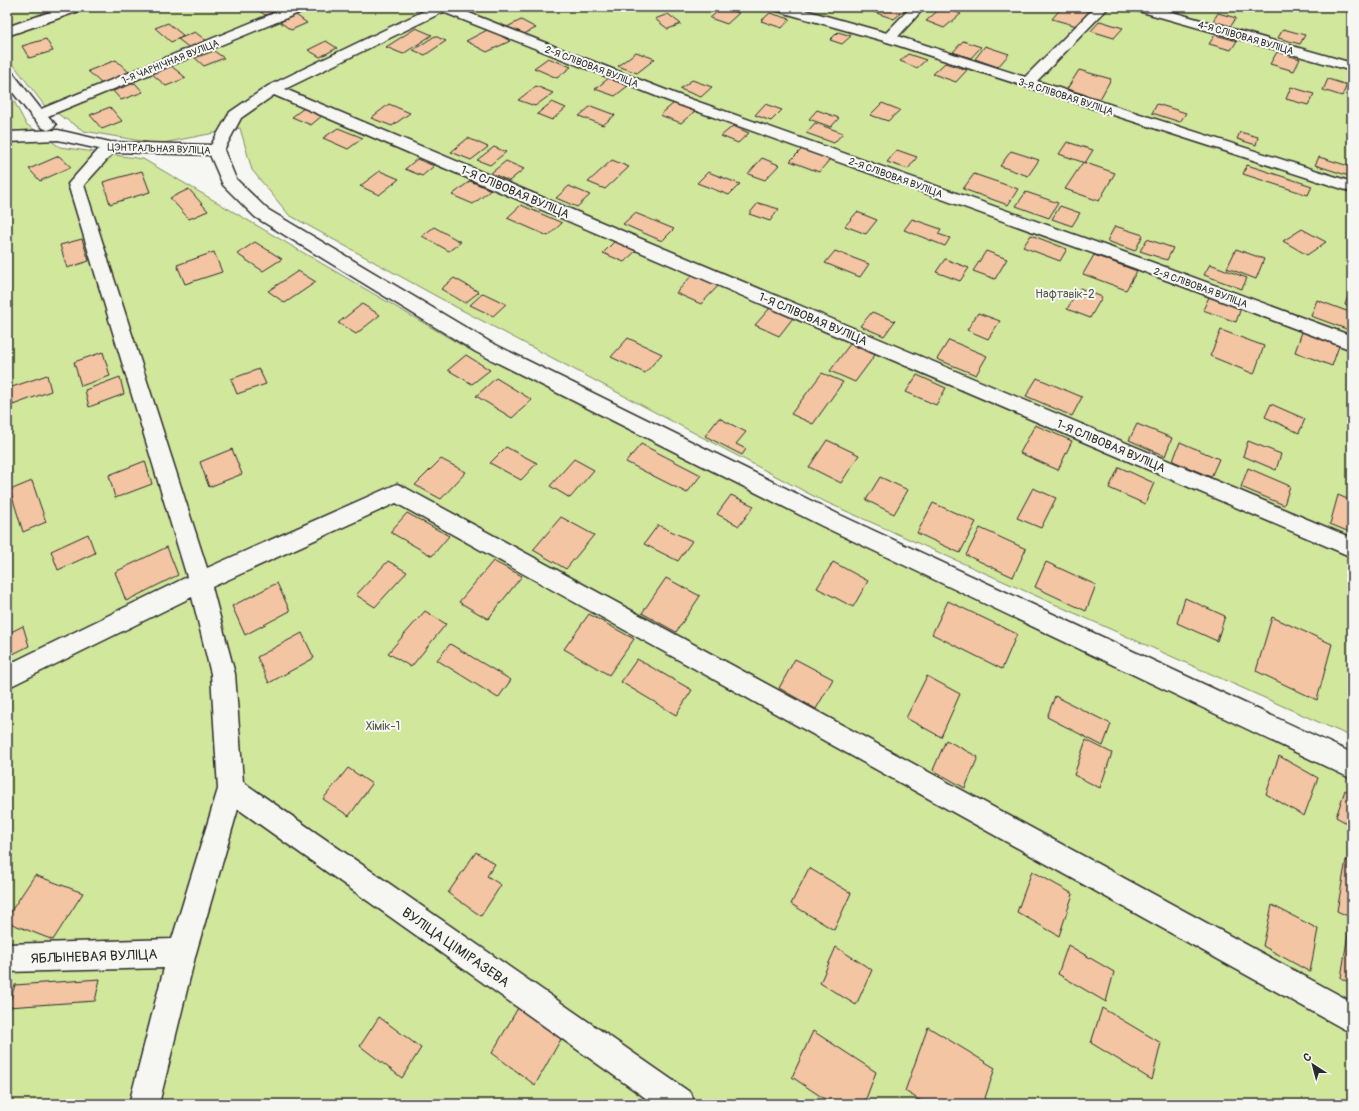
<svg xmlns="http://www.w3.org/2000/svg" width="1359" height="1111" viewBox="0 0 1359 1111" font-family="Pangolin,sans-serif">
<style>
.green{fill:#d0e79c;stroke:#7e8964}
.building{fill:#f3c5a3;stroke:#2b2b2b}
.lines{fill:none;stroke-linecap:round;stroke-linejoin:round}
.service-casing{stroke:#2b2b2b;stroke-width:3}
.minor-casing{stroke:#2b2b2b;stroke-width:3}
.service{fill:#f6f6f2;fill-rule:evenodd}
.minor{fill:#f6f6f2;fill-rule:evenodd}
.labels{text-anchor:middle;stroke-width:4;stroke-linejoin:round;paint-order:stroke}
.far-street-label{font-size:10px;fill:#2b2b2b;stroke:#f6f6f2}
.street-label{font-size:12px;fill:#2b2b2b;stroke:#f6f6f2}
.park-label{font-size:12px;fill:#545a47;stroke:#f6f6f2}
.near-street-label{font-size:14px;fill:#2b2b2b;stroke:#f6f6f2}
</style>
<rect width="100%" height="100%" fill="#f6f6f2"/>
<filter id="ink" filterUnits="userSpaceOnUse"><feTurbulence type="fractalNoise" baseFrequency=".025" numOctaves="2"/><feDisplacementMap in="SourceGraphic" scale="8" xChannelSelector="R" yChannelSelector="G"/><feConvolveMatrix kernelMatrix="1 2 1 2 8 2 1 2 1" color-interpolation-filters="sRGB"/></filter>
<g filter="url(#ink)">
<!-- green -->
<path class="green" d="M7,7H1352V737L819,499L456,307L289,215L252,170L240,128L158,144L84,131L44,105L7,56Z
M7,88L26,124L60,147L143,159L463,346L1352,778V1104H7Z"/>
<!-- building -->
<path class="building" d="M265,7H286L265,15L258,10Z
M723,7L739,13L727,24L710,18Z
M871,7H905L907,8L894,19L868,10Z
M942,7L961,14L944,28L926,21Z
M1062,7H1075L1090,12L1077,26L1052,19Z
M770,13L790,19L782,28L761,21Z
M1218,13L1236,18L1231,26L1213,21Z
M668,14L681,24L668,29L655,19Z
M296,15L307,23L291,30L280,22Z
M521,20L536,28L522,35L507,27Z
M1100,21L1123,28L1114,38L1091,31Z
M168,23L184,36L171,42L155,28Z
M416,28L432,35L403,54L386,47Z
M489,29L510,41L487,52L466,41Z
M1283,29L1305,35L1300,44L1278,38Z
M195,32L208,42L191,49L178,39Z
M838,32L851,36L842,44L830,40Z
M1215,35L1237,41L1231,50L1209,44Z
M435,36L446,41L425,55L413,50Z
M46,39L53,51L29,58L22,46Z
M326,41L337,48L320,57L308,50Z
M963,41L981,47L971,58L953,52Z
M985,46L1009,54L998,67L975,59Z
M214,51L224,58L204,66L195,58Z
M636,52L655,59L637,73L618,66Z
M1277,52L1300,59L1294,71L1270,64Z
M908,54L926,60L917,68L900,61Z
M548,58L571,67L557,78L534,68Z
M116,60L131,74L103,85L88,71Z
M945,63L967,70L956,82L933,74Z
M170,65L186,78L166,86L151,73Z
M1079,70L1111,79L1100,99L1067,89Z
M609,78L629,85L615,96L595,89Z
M1328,79L1347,85L1342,96L1323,90Z
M692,80L712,87L701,97L680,89Z
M135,83L143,92L121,100L113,91Z
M536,86L553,93L535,106L518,100Z
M1291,87L1314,94L1308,105L1286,99Z
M552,102L566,108L552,120L537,114Z
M674,103L695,111L681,123L660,115Z
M882,103L900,110L888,121L870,115Z
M389,104L410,113L392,126L371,118Z
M765,104L782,110L771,121L755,115Z
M1157,104L1186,113L1180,122L1152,113Z
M591,106L615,115L603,125L579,116Z
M110,107L122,121L102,129L90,115Z
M304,108L323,115L311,125L292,117Z
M817,110L839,118L831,127L809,119Z
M815,123L843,133L834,143L806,133Z
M733,126L749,133L738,143L721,136Z
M338,128L363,138L348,149L323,138Z
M1240,132L1258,137L1256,145L1237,139Z
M468,138L488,147L471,160L451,152Z
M1067,142L1093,150L1085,163L1059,154Z
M494,147L506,152L490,165L477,160Z
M804,147L832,157L819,172L790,161Z
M897,150L917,157L908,169L887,162Z
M1011,151L1039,160L1028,176L1000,166Z
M59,156L71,167L40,181L29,169Z
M1319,157L1352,167V177L1315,165Z
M762,158L779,165L765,180L748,174Z
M417,159L434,166L422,176L405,169Z
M612,160L629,167L605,189L588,182Z
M506,161L524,169L509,181L491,173Z
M1083,162L1115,173L1099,201L1065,189Z
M1247,165L1312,186L1308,195L1243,174Z
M142,171L150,192L110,204L103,182Z
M380,171L399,179L379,195L360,186Z
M708,172L740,184L729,195L697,183Z
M974,174L1018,189L1008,205L963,189Z
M470,181L491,190L473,204L452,195Z
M569,186L590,195L577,207L556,198Z
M189,189L208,211L189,219L170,198Z
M1026,192L1058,203L1049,218L1016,206Z
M758,203L779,209L770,221L749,214Z
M521,205L562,223L548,236L507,218Z
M1060,206L1080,213L1072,226L1052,219Z
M857,212L877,220L866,234L845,226Z
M635,213L674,229L662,241L623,224Z
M912,219L941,229L938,234L950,238L945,246L904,230Z
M1115,226L1143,235L1135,251L1107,241Z
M434,227L461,242L449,251L422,236Z
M1302,229L1326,242L1307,255L1283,241Z
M1031,235L1067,249L1060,261L1023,247Z
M82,239L89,261L67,268L60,245Z
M1147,239L1173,248L1167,260L1140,251Z
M616,240L638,249L624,262L603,253Z
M255,242L282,259L263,271L237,254Z
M1236,249L1264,259L1256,279L1227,268Z
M835,251L869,264L860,277L825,263Z
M986,251L1007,259L995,279L973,271Z
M214,252L222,272L185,284L177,265Z
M1094,255L1137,271L1126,290L1083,274Z
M945,259L969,268L960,281L936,272Z
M1210,264L1247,278L1242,289L1204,275Z
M298,271L316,282L285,303L268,291Z
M693,274L719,285L701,304L676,293Z
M454,278L479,292L465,303L441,289Z
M1352,283V307L1345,305Z
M1080,288L1102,297L1090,318L1067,309Z
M483,293L506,304L493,316L470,305Z
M1209,297L1241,308L1236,322L1203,310Z
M1317,300L1352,313V320L1349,330L1311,316Z
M362,304L380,315L356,334L338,323Z
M770,308L793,318L779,336L755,325Z
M872,312L895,321L884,336L860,326Z
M978,313L1000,321L988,339L967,330Z
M1221,330L1264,346L1254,374L1210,356Z
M1302,332L1339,346L1332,366L1295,352Z
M628,338L662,354L645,373L611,357Z
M949,340L987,356L976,375L937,359Z
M850,344L875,355L855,382L830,371Z
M103,352L110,376L81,386L74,362Z
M466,355L490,370L472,384L448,370Z
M259,369L266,384L237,394L231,379Z
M822,373L843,382L813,424L791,414Z
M47,375L51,391L13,405L9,388Z
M917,375L946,388L936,405L906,392Z
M120,377L124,394L89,407L85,390Z
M496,378L532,400L512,418L476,396Z
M1037,378L1082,397L1072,416L1026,396Z
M1271,404L1305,419L1299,433L1265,417Z
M719,418L746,432L736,444L746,449L742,455L705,436Z
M1137,424L1172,438L1165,456L1129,440Z
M1035,425L1072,441L1058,470L1020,453Z
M827,440L859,455L841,483L809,467Z
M1248,441L1281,454L1276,470L1243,456Z
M1180,442L1219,459L1211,477L1173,461Z
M641,444L701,475L687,493L626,462Z
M506,447L537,463L521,480L490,463Z
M232,449L242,474L209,487L200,462Z
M441,459L466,472L441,499L415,485Z
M574,459L594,470L570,498L550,486Z
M145,461L152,484L115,498L109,475Z
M1119,467L1154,483L1145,504L1109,488Z
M1248,468L1290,486L1284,505L1241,487Z
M880,477L908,490L894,514L866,500Z
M32,481L46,522L23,532L10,490Z
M1033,488L1056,498L1041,528L1017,518Z
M731,495L754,506L739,526L717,514Z
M1338,495L1352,501V533L1330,524Z
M933,503L976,522L960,553L917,533Z
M407,513L449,536L432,556L390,532Z
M561,517L594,535L566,569L533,550Z
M658,525L692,541L678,561L644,544Z
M980,528L1026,549L1013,577L966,555Z
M88,534L95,553L58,570L51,551Z
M167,547L178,575L126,601L115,572Z
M388,561L407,572L375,607L356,595Z
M493,561L522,576L488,619L459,602Z
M833,562L868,581L853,607L817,588Z
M1046,562L1096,585L1086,611L1035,587Z
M666,578L700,596L676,632L642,613Z
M277,583L290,611L245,635L232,606Z
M1185,598L1225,616L1217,641L1177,623Z
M948,601L1017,634L1002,669L932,634Z
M425,611L446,624L411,667L388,653Z
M589,614L634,639L609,675L564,649Z
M1272,617L1332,644L1317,700L1256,671Z
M23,626L29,646L7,657V634Z
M302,633L314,658L269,683L257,657Z
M450,644L511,680L498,698L437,660Z
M637,659L692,690L676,715L621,682Z
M795,659L833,679L816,709L779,688Z
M927,676L960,694L941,737L906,718Z
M1055,696L1111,724L1103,746L1047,717Z
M946,740L978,757L965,788L933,770Z
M1086,740L1112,753L1100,788L1074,775Z
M1279,756L1318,778L1304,816L1266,794Z
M348,768L372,784L349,816L323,799Z
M1345,790L1352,794V826L1336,817Z
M476,852L495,864L487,876L501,885L481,916L448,893Z
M1346,860L1352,863V918L1337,911Z
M809,868L851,893L834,930L791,904Z
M1032,871L1073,894L1059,936L1017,912Z
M35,875L83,893L53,940L7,922V917Z
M1272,905L1318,929L1310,972L1263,946Z
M1349,927L1352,929V984L1341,978Z
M1068,945L1114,972L1106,1002L1058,974Z
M836,947L872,970L856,1005L820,983Z
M100,979L95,1001L8,1007L15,985Z
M522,1001L565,1032L535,1085L492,1053Z
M1102,1008L1161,1043L1152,1080L1091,1043Z
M379,1017L421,1048L402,1078L360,1046Z
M928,1027L995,1068L983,1104H926L905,1091Z
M813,1031L876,1072L864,1104H832L792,1077Z"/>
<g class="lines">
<defs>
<path id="service" d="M911,7H925L894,41L889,42L884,41L882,38L884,35Z"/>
<path id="minor" d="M64,7H84L82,10L7,36V27Z
M289,7H308L306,10L48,116L56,125L53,128L48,130L43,128L33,118L7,85V71L12,72L41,109Z
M432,7H454L676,94L1146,260L1352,336V350L1134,268L666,100L443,12L285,89L1352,538V557L274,95L241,118L224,150L236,179L267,209L490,342L838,514L1352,753V779L822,526L476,352L255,217L223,185L210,155L114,152L84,185L207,568L390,487L397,484L404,487L1352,1002V1033L1342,1028L396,503L212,587L235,674L243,782L691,1093L695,1104H654L238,809L196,953L159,1104H129L164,968L7,972V944L172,939L218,789L211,674L192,597L7,688V665L187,577L68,184L99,149L58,140L7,142V132L58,130L110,142L211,145L230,112L268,86Z
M772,7H794L894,35L1025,77L1095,7H1109L1037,81L1352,182V192L884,41L774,10Z
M1133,7H1155L1352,63V71L1135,10Z"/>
</defs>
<!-- service casing -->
<use href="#service" class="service-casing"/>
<!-- minor casing -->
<use href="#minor" class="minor-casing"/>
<!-- service -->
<use href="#service" class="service"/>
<!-- minor -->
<use href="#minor" class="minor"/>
</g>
</g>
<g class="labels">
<!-- far-street labels -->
<g class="far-street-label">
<text transform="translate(1246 37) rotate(16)" y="4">4-Я СЛІВОВАЯ ВУЛІЦА</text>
<text transform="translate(170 61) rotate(-22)" y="4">1-Я ЧАРНІЧНАЯ ВУЛІЦА</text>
<text transform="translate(592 66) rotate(21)" y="4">2-Я СЛІВОВАЯ ВУЛІЦА</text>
<text transform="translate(1066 96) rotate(18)" y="4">3-Я СЛІВОВАЯ ВУЛІЦА</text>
<text transform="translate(159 148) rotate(2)" y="4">ЦЭНТРАЛЬНАЯ ВУЛІЦА</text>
<text transform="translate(896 177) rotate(20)" y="4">2-Я СЛІВОВАЯ ВУЛІЦА</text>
<text transform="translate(1201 287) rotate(20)" y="4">2-Я СЛІВОВАЯ ВУЛІЦА</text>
</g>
<!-- street labels -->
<g class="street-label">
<text transform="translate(515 192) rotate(23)" y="4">1-Я СЛІВОВАЯ ВУЛІЦА</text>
<text transform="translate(813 319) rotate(23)" y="4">1-Я СЛІВОВАЯ ВУЛІЦА</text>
<text transform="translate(1111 446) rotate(23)" y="4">1-Я СЛІВОВАЯ ВУЛІЦА</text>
</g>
<!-- park labels -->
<g class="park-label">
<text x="1065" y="298">Нафтавік-2</text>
<text x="383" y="730">Хімік-1</text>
</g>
<!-- near-street labels -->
<g class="near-street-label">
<text transform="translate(456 947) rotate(35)" y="5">ВУЛІЦА ЦІМІРАЗЕВА</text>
<text transform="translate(94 956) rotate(-2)" y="5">ЯБЛЫНЕВАЯ ВУЛІЦА</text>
</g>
</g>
<!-- margin -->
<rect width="1359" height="1111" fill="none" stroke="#f6f6f2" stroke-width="24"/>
<rect x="12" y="12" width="1335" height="1087" fill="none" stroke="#2b2b2b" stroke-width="1.5" filter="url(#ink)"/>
<!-- north arrow -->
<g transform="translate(1313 1065) rotate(324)" stroke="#f6f6f2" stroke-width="3" paint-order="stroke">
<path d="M0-3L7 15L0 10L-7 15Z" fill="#2b2b2b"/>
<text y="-6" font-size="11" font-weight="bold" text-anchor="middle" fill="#2b2b2b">С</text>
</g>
</svg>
